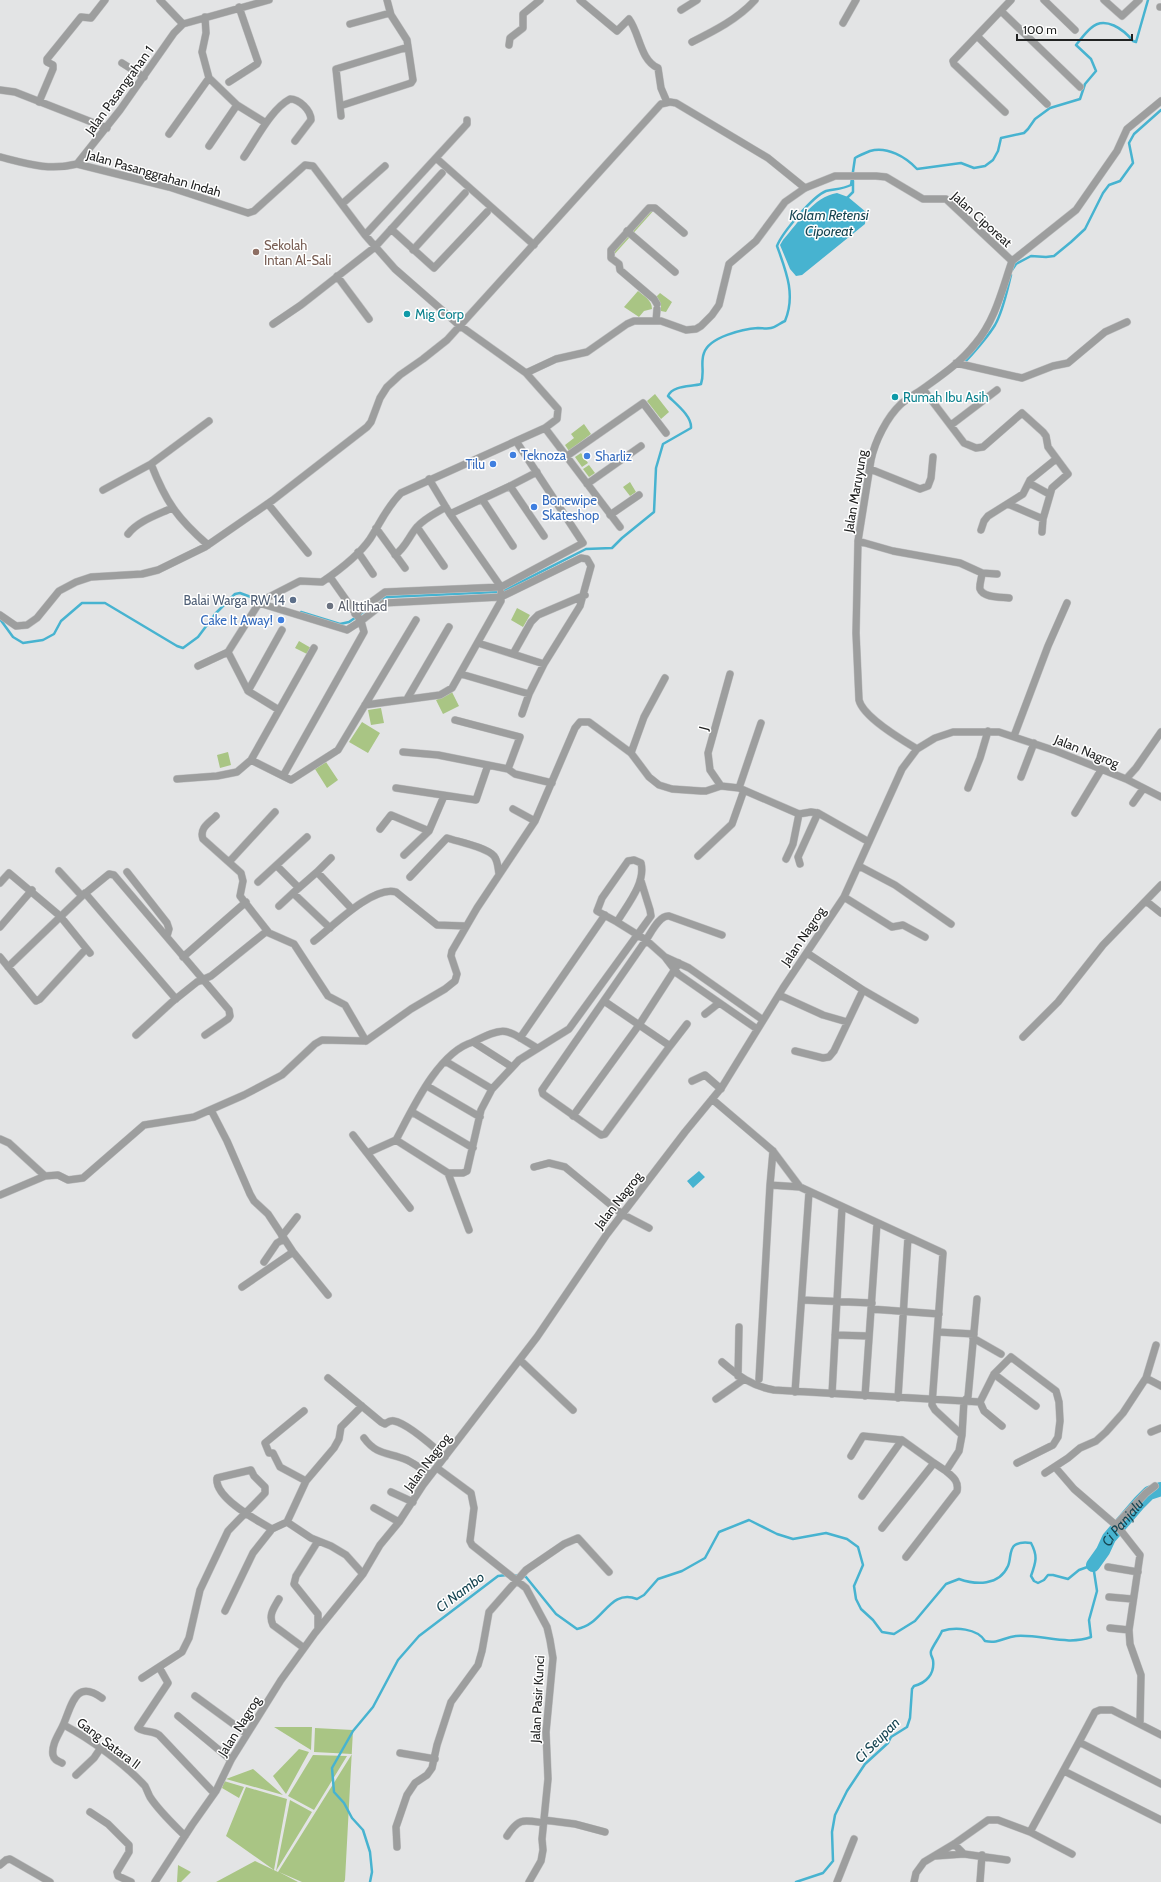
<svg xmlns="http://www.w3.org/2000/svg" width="1161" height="1882" viewBox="0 0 1161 1882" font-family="Cabin,sans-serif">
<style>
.green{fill:#a9c584}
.water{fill:#47b3d0}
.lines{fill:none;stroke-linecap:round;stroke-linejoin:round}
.stream{stroke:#47b3d0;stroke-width:2.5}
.river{stroke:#47b3d0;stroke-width:14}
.minor-casing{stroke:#c0c1c2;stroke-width:8}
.minor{stroke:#9d9e9e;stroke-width:7}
.education-dot{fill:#8d6e63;stroke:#fff;stroke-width:1.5}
.culture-dot{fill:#0f9aa8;stroke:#fff;stroke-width:1.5}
.shop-dot{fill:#3f7fe0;stroke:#fff;stroke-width:1.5}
.service-dot{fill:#5c6f8a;stroke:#fff;stroke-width:1.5}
.worship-dot{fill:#6b7280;stroke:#fff;stroke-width:1.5}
.labels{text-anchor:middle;stroke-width:3;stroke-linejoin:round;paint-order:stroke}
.street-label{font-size:13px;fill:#212222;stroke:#fff}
.education-label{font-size:13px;fill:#785e54;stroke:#fff;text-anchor:start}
.culture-label{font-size:13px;fill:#0d838f;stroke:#fff;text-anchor:start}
.shop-label{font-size:13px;fill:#366cbe;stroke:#fff;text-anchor:start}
.service-label{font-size:13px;fill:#4e5e75;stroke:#fff;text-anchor:end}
.worship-label{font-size:13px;fill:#5b616d;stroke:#fff;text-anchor:start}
.water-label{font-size:14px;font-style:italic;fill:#164552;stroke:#fff}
</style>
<rect width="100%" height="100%" fill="#e3e4e5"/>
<!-- green -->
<path class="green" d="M649,209H655L612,257V250Z
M638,291C644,296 652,300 652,309L644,311L639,317L624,307Z
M660,293L672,302L666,312L661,311V306L656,297Z
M655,394L669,412L661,419L647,401Z
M584,424L591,434L569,451L565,445L574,438L571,434Z
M581,453L588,463L582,467L575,457Z
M589,465L595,473L589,477L583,469Z
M630,482L636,492L630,496L623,487Z
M517,608L530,615L523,627L511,620Z
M299,641L311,648L307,654L295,648Z
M452,692L459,706L443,714L436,700Z
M381,708L384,723L371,725L368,710Z
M362,722L380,733L368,753L349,742Z
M228,752L231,765L220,768L217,755Z
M326,762L338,780L327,788L315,769Z
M274,1727H312L311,1750Z
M315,1728L353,1730L345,1880L344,1882H302L279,1872L298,1882H216L255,1861L278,1872L352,1754L314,1752Z
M299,1749L309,1752L286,1794L273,1776Z
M313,1755L347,1756L314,1810L288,1796Z
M253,1769L283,1795L226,1779Z
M224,1781L244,1787L239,1798L222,1788Z
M246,1787L287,1799L274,1870L226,1836Z
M290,1800L312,1812L276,1871Z
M178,1865L191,1872L181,1882H177Z"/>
<!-- water -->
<path class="water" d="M837,193L848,197L866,212L865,224L802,275L796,276L790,269L780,245L783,240C799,222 813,197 837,193Z
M699,1171L705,1177L693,1188L687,1181Z"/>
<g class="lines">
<!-- stream -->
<path class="stream" d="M846,199L853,192V181
M1012,270L1016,264L1031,256L1046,257L1054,256L1071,242L1085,229L1103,193L1109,185L1120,181L1133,163L1129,143L1134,134L1161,110
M966,361C976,350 987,338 995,325C1003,311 1007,291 1011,275
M380,600L387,597L496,592L505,590L586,549L612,548L622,538L654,512L656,468L663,444L691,428C692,416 676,404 668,396C673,385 691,387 701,384C705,372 700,363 704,353C709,337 743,329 758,328C762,328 767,329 771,328C776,327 780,323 785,321C796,295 786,271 777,246C782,233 813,196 826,191C835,189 843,189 851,185L855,158C860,155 865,153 870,151C887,146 906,157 917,169L961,163L974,168L985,166L993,160L998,151L1001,138L1024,133L1028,129L1035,119L1050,108L1080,99L1085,84L1096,71L1091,59L1076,45C1081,39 1085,33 1091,28C1105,15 1124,30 1133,41L1136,42L1148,0
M301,612L340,624L349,622L372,606
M0,619L13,637L23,643L43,640L54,634L61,621L82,603H105L177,646L183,648L198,637L216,613L235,594L240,593L262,601
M512,1575L526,1577L556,1614L577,1629C603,1625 609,1588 637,1599L644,1595L658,1579L682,1571L705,1558L719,1532L749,1520L777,1534L793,1539L826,1533L847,1539L858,1547L863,1565L854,1586L856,1599L861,1609L873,1620L882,1632L894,1634L915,1621L946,1584L959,1579C976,1585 999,1586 1008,1566C1011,1560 1009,1549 1015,1545C1020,1542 1026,1542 1031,1543C1038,1556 1036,1562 1031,1576L1034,1581L1038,1583L1044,1580L1048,1575H1053L1068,1579L1079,1570L1093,1565L1097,1591L1089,1620L1091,1637C1067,1646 1041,1634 1016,1636C1004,1637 999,1644 985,1641C977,1628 955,1627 942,1631C939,1638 934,1644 931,1651C930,1655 932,1656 933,1660C935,1674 926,1683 914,1686L912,1689L910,1718L907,1727L891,1737L888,1743L865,1764L847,1791L835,1815L832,1832L833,1861L823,1873L796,1882
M370,1882L372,1872L370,1852L363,1830L352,1818L344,1803L334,1792L332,1768L353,1731L373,1707L398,1660L419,1636L498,1576L507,1575"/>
<!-- river -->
<path class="river" id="s1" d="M1093,1565L1103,1551L1109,1538L1139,1503L1149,1493L1161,1489"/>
<defs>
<path id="minor" d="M160,0L183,24
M580,0L617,31L629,19C640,34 640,60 658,68L661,88L667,102
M1044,0L1075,30
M1104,0L1122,16L1139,0
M1160,7H1161
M681,10L697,0
M1001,11L1080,87
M205,17L206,33L202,52L209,78L237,105L266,123
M843,23L856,0
M350,24L390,13
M977,36L1047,104
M692,42C714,31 738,19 755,0
M509,45L510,38L523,28V14L540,0
M122,63L144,77
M229,82L257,64L258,62L239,7
M0,90L15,92L107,128
M39,102L53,69V65L47,62V59L81,17L91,18L105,0
M340,106L411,83L413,80L407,40L391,15L387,0
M1005,112L954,64L953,61L1011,0
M341,116L336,69L408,47
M169,134L209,78
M209,146L237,105
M0,157C28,164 49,171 77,164L120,110L174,33L183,24L269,0
M244,157C256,140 271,109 290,99C299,99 311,110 311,120L295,141
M436,158L534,245
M77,164L169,187L248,213L254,211L305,165L313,166L365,235L395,269L459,325L526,373L558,409L557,419L545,428L401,493C386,508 381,522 370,539C359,555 338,571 322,582L300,581L265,599
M342,204L385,166
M391,229L434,268L487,212
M627,231L675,272
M365,235L467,124V120
M413,250L465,193
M1012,261L1076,210L1117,151L1127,129L1161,101
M337,276L369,319
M657,304L654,299L620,270L619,264L611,258V250L649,208H655L684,233
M656,321L657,309
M273,324L301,305L375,247L442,173
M956,363L1022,378L1053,366L1068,363L1105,332L1127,322
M526,373L556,359L587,352L627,324L634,321H661L686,330L696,329L701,326L712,315L719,305L729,264L756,241L785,202L805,188L835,176H876L886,177L923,199H946L1012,261
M923,389L964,443L976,448L983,447L1022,413L1043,432L1046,436L1048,447L1068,474L1052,488L1043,519L1042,532
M951,425L997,390
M545,428L620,527
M567,456L643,403L666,433
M151,464L209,421
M870,469L920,489L928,486L931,478L933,457
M429,479L450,514L501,587
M1029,483L1049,494
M587,484L641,446
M510,486L544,536
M103,490L151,464C166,502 177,518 208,545
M482,499L513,546
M268,504L308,553
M1008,504L1043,519
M450,514L510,486L537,472
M610,515L639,495
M417,527L444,566
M376,528L405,568
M981,530L984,521L988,516L1023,494L1030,480L1056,459
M128,534C138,521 157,515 172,508
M858,541L893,551L960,563L982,573L997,574
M358,552L373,574
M395,555C406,547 409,536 417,527C425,518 436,513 446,507
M982,573C982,577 979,585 980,589C983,598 1002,597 1009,598
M355,614L385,592L501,587L583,543L516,441
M0,615L16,626L27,625L37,618L59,591L76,582L91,577L142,574L158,570L205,547L273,500L367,427L371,422L380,398L387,387L400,375L423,359L447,340L661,104L670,102L676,103L768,158L805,188
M478,643L544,664
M228,652L259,603L347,630L361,621L384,603L501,597L581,558L587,559L591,566L580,606L544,664L529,694L522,714
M228,652L248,691L279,710
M513,654L531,622L538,615L585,595
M198,666L228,652
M461,674L529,694
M248,691L282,630
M407,699L449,627
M365,705L440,695L452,688L501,601V593
M455,720L520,737L508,769
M1014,736L1048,646L1067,603
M917,749C902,740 863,717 859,700L856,633L858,541L871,460C875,441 887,417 901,404C908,398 917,393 924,388C942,375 961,362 975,344C995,321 1002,290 1012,261
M403,752L438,755L508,769L515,774L552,783
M631,753L644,717L665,678
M251,760L291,780L338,750L416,620
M283,776L364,632L361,621L330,577
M1021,777L1034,743
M177,779L217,776L237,772L251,760L314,648
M1126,779L1161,797
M721,786L710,770L708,753L730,674
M396,788L476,800L488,765
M739,788L761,723
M968,788L980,758L988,731
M1133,803L1143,789
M513,809L535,821
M1075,813L1101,770
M216,816C209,823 199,828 203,839L241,873L243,881L240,896L269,933L294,944L328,996L345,1005L366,1041
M380,829L391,815L429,831
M404,855L429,831L444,796
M698,856L732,824L744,790
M786,859L793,844L799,814
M229,862L275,812
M800,864L798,857L818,813
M277,866L299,888
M859,866L895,885L951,924
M59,871L82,896
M127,872L167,923L169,929L167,936
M317,872L331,858
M410,877L447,838C459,842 486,847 494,856C498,861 498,868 499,874
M258,882L307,837
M0,883L9,873L60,916L90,953
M85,893L176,999
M844,897L892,927L903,925L925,937
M1146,901L1161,913
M279,906L293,893
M617,922C627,905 646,883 641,863L634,860L628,861L602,898L597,911L617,922L646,940L665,957L678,974L757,1029
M0,927L32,890
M330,928L293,893L317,872L352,909
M314,941C331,928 373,885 396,892L437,925L466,926
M807,953L863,990L915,1020
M0,957L36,1001L40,999L86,949
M183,957L246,902
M665,957L689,968L763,1020
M8,967L82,896L109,874L114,875L229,1010L230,1016L228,1019L205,1035
M779,995L823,1015L847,1022
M604,1001L670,1046L605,1134L601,1135L543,1094L542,1090L646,940C651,933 659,915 669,916L722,935
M705,1014L719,1003
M136,1035L172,1002L197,982L211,976L267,931
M1023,1037L1058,1002L1103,945L1161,885
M520,1038L605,915
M473,1042C507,1025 505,1029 537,1048
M670,1046L687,1024
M795,1051L823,1058L829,1057L834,1051L863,990
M445,1061L492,1089
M512,1067L473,1042C438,1052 412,1110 396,1140L448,1173H463L467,1171L481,1110L492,1089L519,1060L569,1029L651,916L650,910L641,881
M692,1081L705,1075L721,1089
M427,1086L480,1117
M712,1099L773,1151L800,1187L943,1253L932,1405L935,1410L962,1435L959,1451L946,1471L934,1463L882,1528
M211,1110L227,1141L250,1194L254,1201L268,1214L293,1252L328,1295
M412,1112L473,1148
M573,1116L639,1025L679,963
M353,1135L367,1153
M0,1139L9,1143L45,1176
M396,1140L367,1153L410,1208
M773,1151L770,1185L800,1187
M534,1167L549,1163L565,1167L622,1214L649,1228
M448,1173L469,1230
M0,1195L45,1176L58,1175L68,1180L83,1178L144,1125L194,1117L244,1095L282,1075L315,1044L322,1040L366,1041L411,1009L445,989L455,981L457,974L451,956L452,951L477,908L535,821L575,728L580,722H589L631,753L649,777L659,785L672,789L701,791H706L721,786L739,788L799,814L811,812L818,813L869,842
M282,1236L297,1217
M264,1262L277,1243L284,1239
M242,1287L293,1252
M802,1300L872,1303
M871,1309L939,1314
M938,1332L974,1334
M835,1335L869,1336
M973,1338L1001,1354
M520,1360L573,1410
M722,1362C738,1376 752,1386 774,1390L964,1401L968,1397L977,1299
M994,1374L1036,1406
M738,1376L739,1327
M328,1378L381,1422L385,1424C388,1422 390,1420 394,1421C407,1423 435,1448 445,1457
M1146,1378L1156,1345
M759,1379L770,1185
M795,1392L809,1192
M832,1394L842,1207
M865,1396L877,1223
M898,1398L908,1237
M716,1399L743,1380
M980,1402L984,1411L1002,1426
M304,1411L265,1443L269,1453H273L280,1467L306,1481
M1151,1432L1161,1428
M962,1435L964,1401L980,1402L994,1374L1011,1357L1056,1391L1059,1402L1060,1421L1058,1437L1053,1445L1017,1463
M364,1438C377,1456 389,1452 407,1460C415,1464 423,1470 431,1475
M851,1456L863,1436L902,1440L934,1463
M1055,1467L1074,1489L1118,1527L1140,1555L1129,1630L1130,1644L1141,1675L1140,1724
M437,1468L471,1493L474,1508L470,1541L472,1545L526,1588L547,1627L550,1640L553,1658L546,1732L548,1779L542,1839L543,1850L541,1861L529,1882
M1045,1473L1068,1458L1080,1448L1096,1441L1106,1432L1123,1413L1146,1378L1161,1386
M391,1492L413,1502
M862,1496L902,1440
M374,1508L399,1522
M287,1522L311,1538L331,1546L346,1555L363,1574
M1116,1525L1146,1493L1155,1486
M318,1541L296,1576L294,1584L318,1614V1628
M906,1557L957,1491C959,1481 953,1477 946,1471
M1108,1567L1138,1572
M1109,1597L1132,1599
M279,1599C274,1608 268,1615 273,1625L304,1648
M225,1611L253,1553L272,1529L287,1522L306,1481L334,1448L339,1439L341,1427L362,1406
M1110,1628L1129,1630
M159,1667L168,1683L138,1728C145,1733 152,1730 159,1735L214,1793
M142,1678L182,1652L189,1638L200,1590L228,1531C240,1518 253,1506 265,1493V1487L254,1476L251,1470L217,1478C214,1498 258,1521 272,1529
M195,1696L247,1734
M178,1716L231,1760
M64,1725C90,1739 125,1764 145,1786C147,1790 148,1793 150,1797C159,1811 174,1825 185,1836
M1161,1735L1112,1710H1100L1095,1712L1079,1742L1161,1784
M400,1753L435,1759
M62,1763C58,1761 54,1760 53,1755C51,1744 60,1733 64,1723C72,1704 76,1679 102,1698
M1064,1771L1161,1820
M76,1775L94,1758L100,1749
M90,1812L108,1824L129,1845V1852L117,1872L118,1876L131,1882
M544,1820L575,1824L605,1832
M1030,1832L1072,1854
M507,1836C519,1817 524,1820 544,1823
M954,1844L964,1854L1007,1860
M397,1847L396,1827L407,1795L415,1783L427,1775L432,1768L437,1745L451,1702L478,1665L482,1651L489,1612L526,1570L564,1544L578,1538L609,1572
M935,1856L964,1854
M0,1865L6,1860L10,1859L50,1882
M155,1882L192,1825L216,1791L231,1760L281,1680L315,1633L363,1574L380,1545L399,1522L423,1485L537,1337L607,1234L685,1132L722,1087L783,988L844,897L902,769L917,749L935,738L953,732H999L1056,751L1126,779L1136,768L1161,732
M837,1882L854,1839
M914,1882L916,1873L924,1862L954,1844L988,1820H998L1030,1832L1079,1742
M980,1882L982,1855"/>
</defs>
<!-- minor casing -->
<use href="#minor" class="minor-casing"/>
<!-- minor -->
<use href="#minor" class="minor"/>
</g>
<!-- markers -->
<circle class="education-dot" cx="256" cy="252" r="4"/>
<g class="culture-dot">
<circle cx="407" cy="314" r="4"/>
<circle cx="895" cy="397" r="4"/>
</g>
<g class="shop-dot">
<circle cx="513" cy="455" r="4"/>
<circle cx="587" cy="456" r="4"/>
<circle cx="493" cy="464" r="4"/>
<circle cx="534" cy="507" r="4"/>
<circle cx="281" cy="620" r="4"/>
</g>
<circle class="service-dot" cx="293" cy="600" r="4"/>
<circle class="worship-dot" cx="330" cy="606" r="4"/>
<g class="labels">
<!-- street labels -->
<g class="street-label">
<text transform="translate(119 90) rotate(-54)" y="5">Jalan Pasangrahan 1</text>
<text transform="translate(154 173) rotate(16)" y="5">Jalan Pasanggrahan Indah</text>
<text transform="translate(982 219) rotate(42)" y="5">Jalan Ciporeat</text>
<text transform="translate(855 491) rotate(-80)" y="5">Jalan Maruyung</text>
<text transform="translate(703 728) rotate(-75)" y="5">J</text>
<text transform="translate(1087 751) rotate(22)" y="5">Jalan Nagrog</text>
<text transform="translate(803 936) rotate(-56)" y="5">Jalan Nagrog</text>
<text transform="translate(618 1200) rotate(-52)" y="5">Jalan Nagrog</text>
<text transform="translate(427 1462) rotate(-53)" y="5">Jalan Nagrog</text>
<text transform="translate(537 1699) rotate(-87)" y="5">Jalan Pasir Kunci</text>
<text transform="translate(239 1726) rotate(-58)" y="5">Jalan Nagrog</text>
<text transform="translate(109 1743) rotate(37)" y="5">Gang Satara II</text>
</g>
<!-- education labels -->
<g class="education-label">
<text x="264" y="250">Sekolah<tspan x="264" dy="15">Intan Al-Sali</tspan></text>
</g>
<!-- culture labels -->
<g class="culture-label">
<text x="415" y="319">Mig Corp</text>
<text x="903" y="402">Rumah Ibu Asih</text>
</g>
<!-- shop labels -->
<g class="shop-label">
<text x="521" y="460">Teknoza</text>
<text x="595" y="461">Sharliz</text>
<text x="485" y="469" text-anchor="end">Tilu</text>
<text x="542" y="505">Bonewipe<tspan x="542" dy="15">Skateshop</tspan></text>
<text x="273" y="625" text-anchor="end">Cake It Away!</text>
</g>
<!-- service labels -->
<g class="service-label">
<text x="285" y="605">Balai Warga RW 14</text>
</g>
<!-- worship labels -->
<g class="worship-label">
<text x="338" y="611">Al Ittihad</text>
</g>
<!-- water labels -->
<g class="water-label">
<text x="829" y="220">Kolam Retensi<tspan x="829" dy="16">Ciporeat</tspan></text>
<text dy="5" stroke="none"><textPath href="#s1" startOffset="52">Ci Panjalu</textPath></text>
<text transform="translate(460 1592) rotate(-37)" y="5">Ci Nambo</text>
<text transform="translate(877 1740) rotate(-45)" y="5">Ci Seupan</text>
</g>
</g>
<!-- scale -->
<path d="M1017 34v6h115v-6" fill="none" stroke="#212222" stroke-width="2"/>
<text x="1023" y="34" font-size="12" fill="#212222" stroke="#ffffff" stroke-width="3" paint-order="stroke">100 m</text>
</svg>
